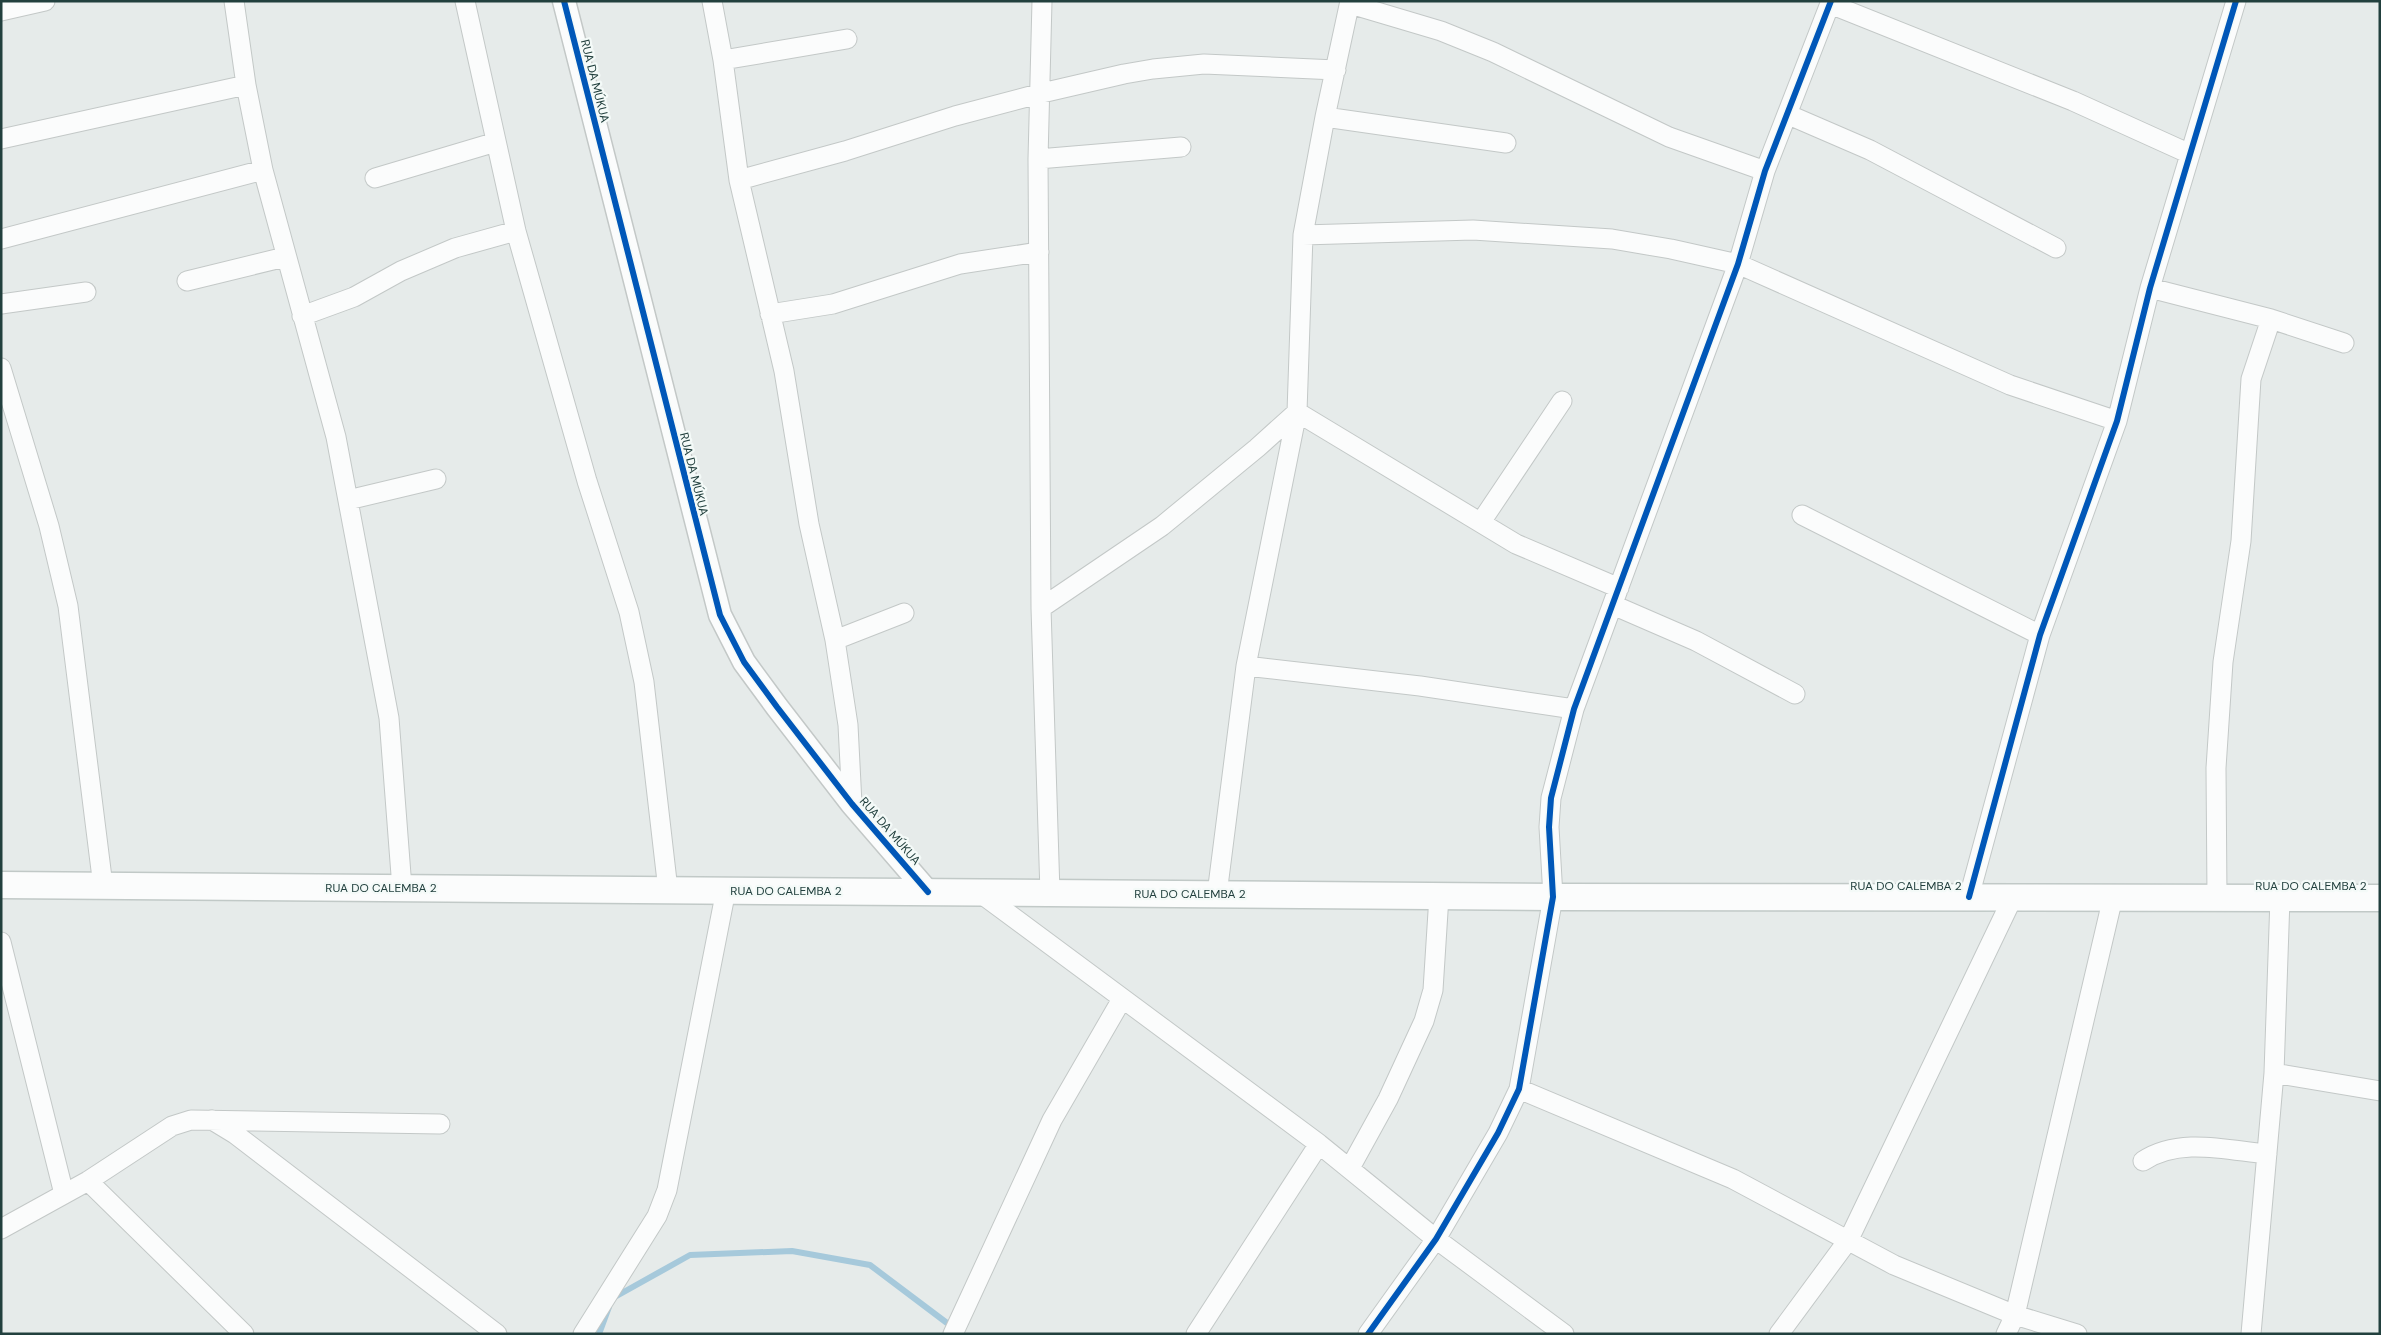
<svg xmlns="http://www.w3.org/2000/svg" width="2381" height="1335" viewBox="0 0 2381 1335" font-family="'DM Sans',sans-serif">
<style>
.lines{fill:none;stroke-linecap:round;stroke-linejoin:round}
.stream{stroke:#a6c9db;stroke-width:6}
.minor-casing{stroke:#c3c8c7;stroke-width:21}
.tertiary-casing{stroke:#c3c8c7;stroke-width:25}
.secondary-casing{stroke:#c1c9c7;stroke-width:29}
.minor{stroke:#fbfcfc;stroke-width:19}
.tertiary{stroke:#fbfcfc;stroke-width:22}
.secondary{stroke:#fbfcfc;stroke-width:26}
.cycleway-casing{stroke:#f4faf8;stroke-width:9}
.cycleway{stroke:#0057b8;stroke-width:6}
.labels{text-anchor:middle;stroke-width:4.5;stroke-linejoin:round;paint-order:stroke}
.street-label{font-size:12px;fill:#22403e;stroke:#f4faf8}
</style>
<rect width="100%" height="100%" fill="#e6ebea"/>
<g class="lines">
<!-- stream -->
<path class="stream" d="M613,1298L690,1255L792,1251L870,1265L947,1323
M599,1334L609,1307"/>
<defs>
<path id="minor" d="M234,1L246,85L263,170L336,437L389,718L402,888
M465,1L516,231L587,481L629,612L644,682L668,890
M712,1L723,60L739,180L784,371L809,524L835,640L848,725L852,804
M1042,1L1038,159L1041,608L1050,893
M1350,4L1441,31L1493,52L1669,137L1765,171
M1830,4L2073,101L2190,154
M1,11L45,1
M723,60L847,39
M1789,115L1870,150L2056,248
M1325,117L1506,143
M1,139L246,85
M1038,159L1181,147
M375,178L496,142
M739,180L845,151L955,116L1042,93L1124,74L1153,69L1204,64L1336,70
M1303,235L1473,230L1612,239L1671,249L1738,264L2010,385L2117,421
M1,239L263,170
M187,281L285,257
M2150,288L2271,319L2344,343
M1,304L86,292
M770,314L833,304L960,264L1039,252
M302,316L354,297L401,271L455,248L516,231
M1,368L49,526L68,606L103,886
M348,500L436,479
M1802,515L2040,635
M1481,522L1562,401
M1613,605L1696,641L1795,694
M1041,608L1162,526L1257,448L1297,412L1516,544L1619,588
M835,640L904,613
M1246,666L1420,686L1574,709
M979,892L1319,1144L1436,1239L1564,1334
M1217,894L1246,666L1297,412L1303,235L1325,117L1350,1
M1969,897L2040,635L2117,421L2150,288L2236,1
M2217,897L2216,768L2223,662L2241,541L2251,379L2271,319
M1,942L64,1194
M2274,1073L2380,1091
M1519,1089L1733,1179L1894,1265L2015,1315L2077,1334
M212,1120L235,1134L497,1334
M2143,1161C2179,1137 2226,1150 2267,1154
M1350,1168L1388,1099L1424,1021L1433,990L1439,896
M88,1181L244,1334
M1,1229L88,1181L172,1126L191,1120L440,1124
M583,1334L657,1216L667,1190L726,890
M953,1334L1052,1120L1122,999
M1196,1334L1319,1144
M1368,1334L1436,1239L1498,1133L1519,1089L1553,897L1549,827L1551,798L1574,709L1738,264L1765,171L1831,1
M1779,1334L1849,1239L2013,897
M2006,1334L2015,1315L2113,897
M2251,1334L2274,1073L2280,898"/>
<path id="tertiary" d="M564,1L720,615L744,662L777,707L852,804L928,892"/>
<path id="secondary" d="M1,885L1553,897L2380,898"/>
</defs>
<!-- minor casing -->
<use href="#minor" class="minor-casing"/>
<!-- tertiary casing -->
<use href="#tertiary" class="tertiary-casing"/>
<!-- secondary casing -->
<use href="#secondary" class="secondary-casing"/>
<!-- minor -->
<use href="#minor" class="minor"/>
<!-- tertiary -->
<use href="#tertiary" class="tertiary"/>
<!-- secondary -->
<use href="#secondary" class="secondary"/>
<defs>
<path id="cycleway" d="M564,1L720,615L744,662L777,707L852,804L928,892
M1969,897L2040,635L2117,421L2150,288L2236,1
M1368,1334L1436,1239L1498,1133L1519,1089L1553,897L1549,827L1551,798L1574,709L1738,264L1765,171L1831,1"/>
</defs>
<!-- cycleway casing -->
<use href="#cycleway" class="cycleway-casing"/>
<!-- cycleway -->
<use href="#cycleway" class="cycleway"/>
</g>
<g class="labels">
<!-- street labels -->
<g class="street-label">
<text transform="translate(595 81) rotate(76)" y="4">RUA DA MÚKUA</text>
<text transform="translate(694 474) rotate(76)" y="4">RUA DA MÚKUA</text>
<text transform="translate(890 831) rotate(49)" y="4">RUA DA MÚKUA</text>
<text x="1906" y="890">RUA DO CALEMBA 2</text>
<text x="2311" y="890">RUA DO CALEMBA 2</text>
<text x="381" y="892">RUA DO CALEMBA 2</text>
<text x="786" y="895">RUA DO CALEMBA 2</text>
<text x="1190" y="898">RUA DO CALEMBA 2</text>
</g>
</g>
<!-- border -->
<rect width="2381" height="1335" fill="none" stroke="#22403e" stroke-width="5"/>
</svg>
